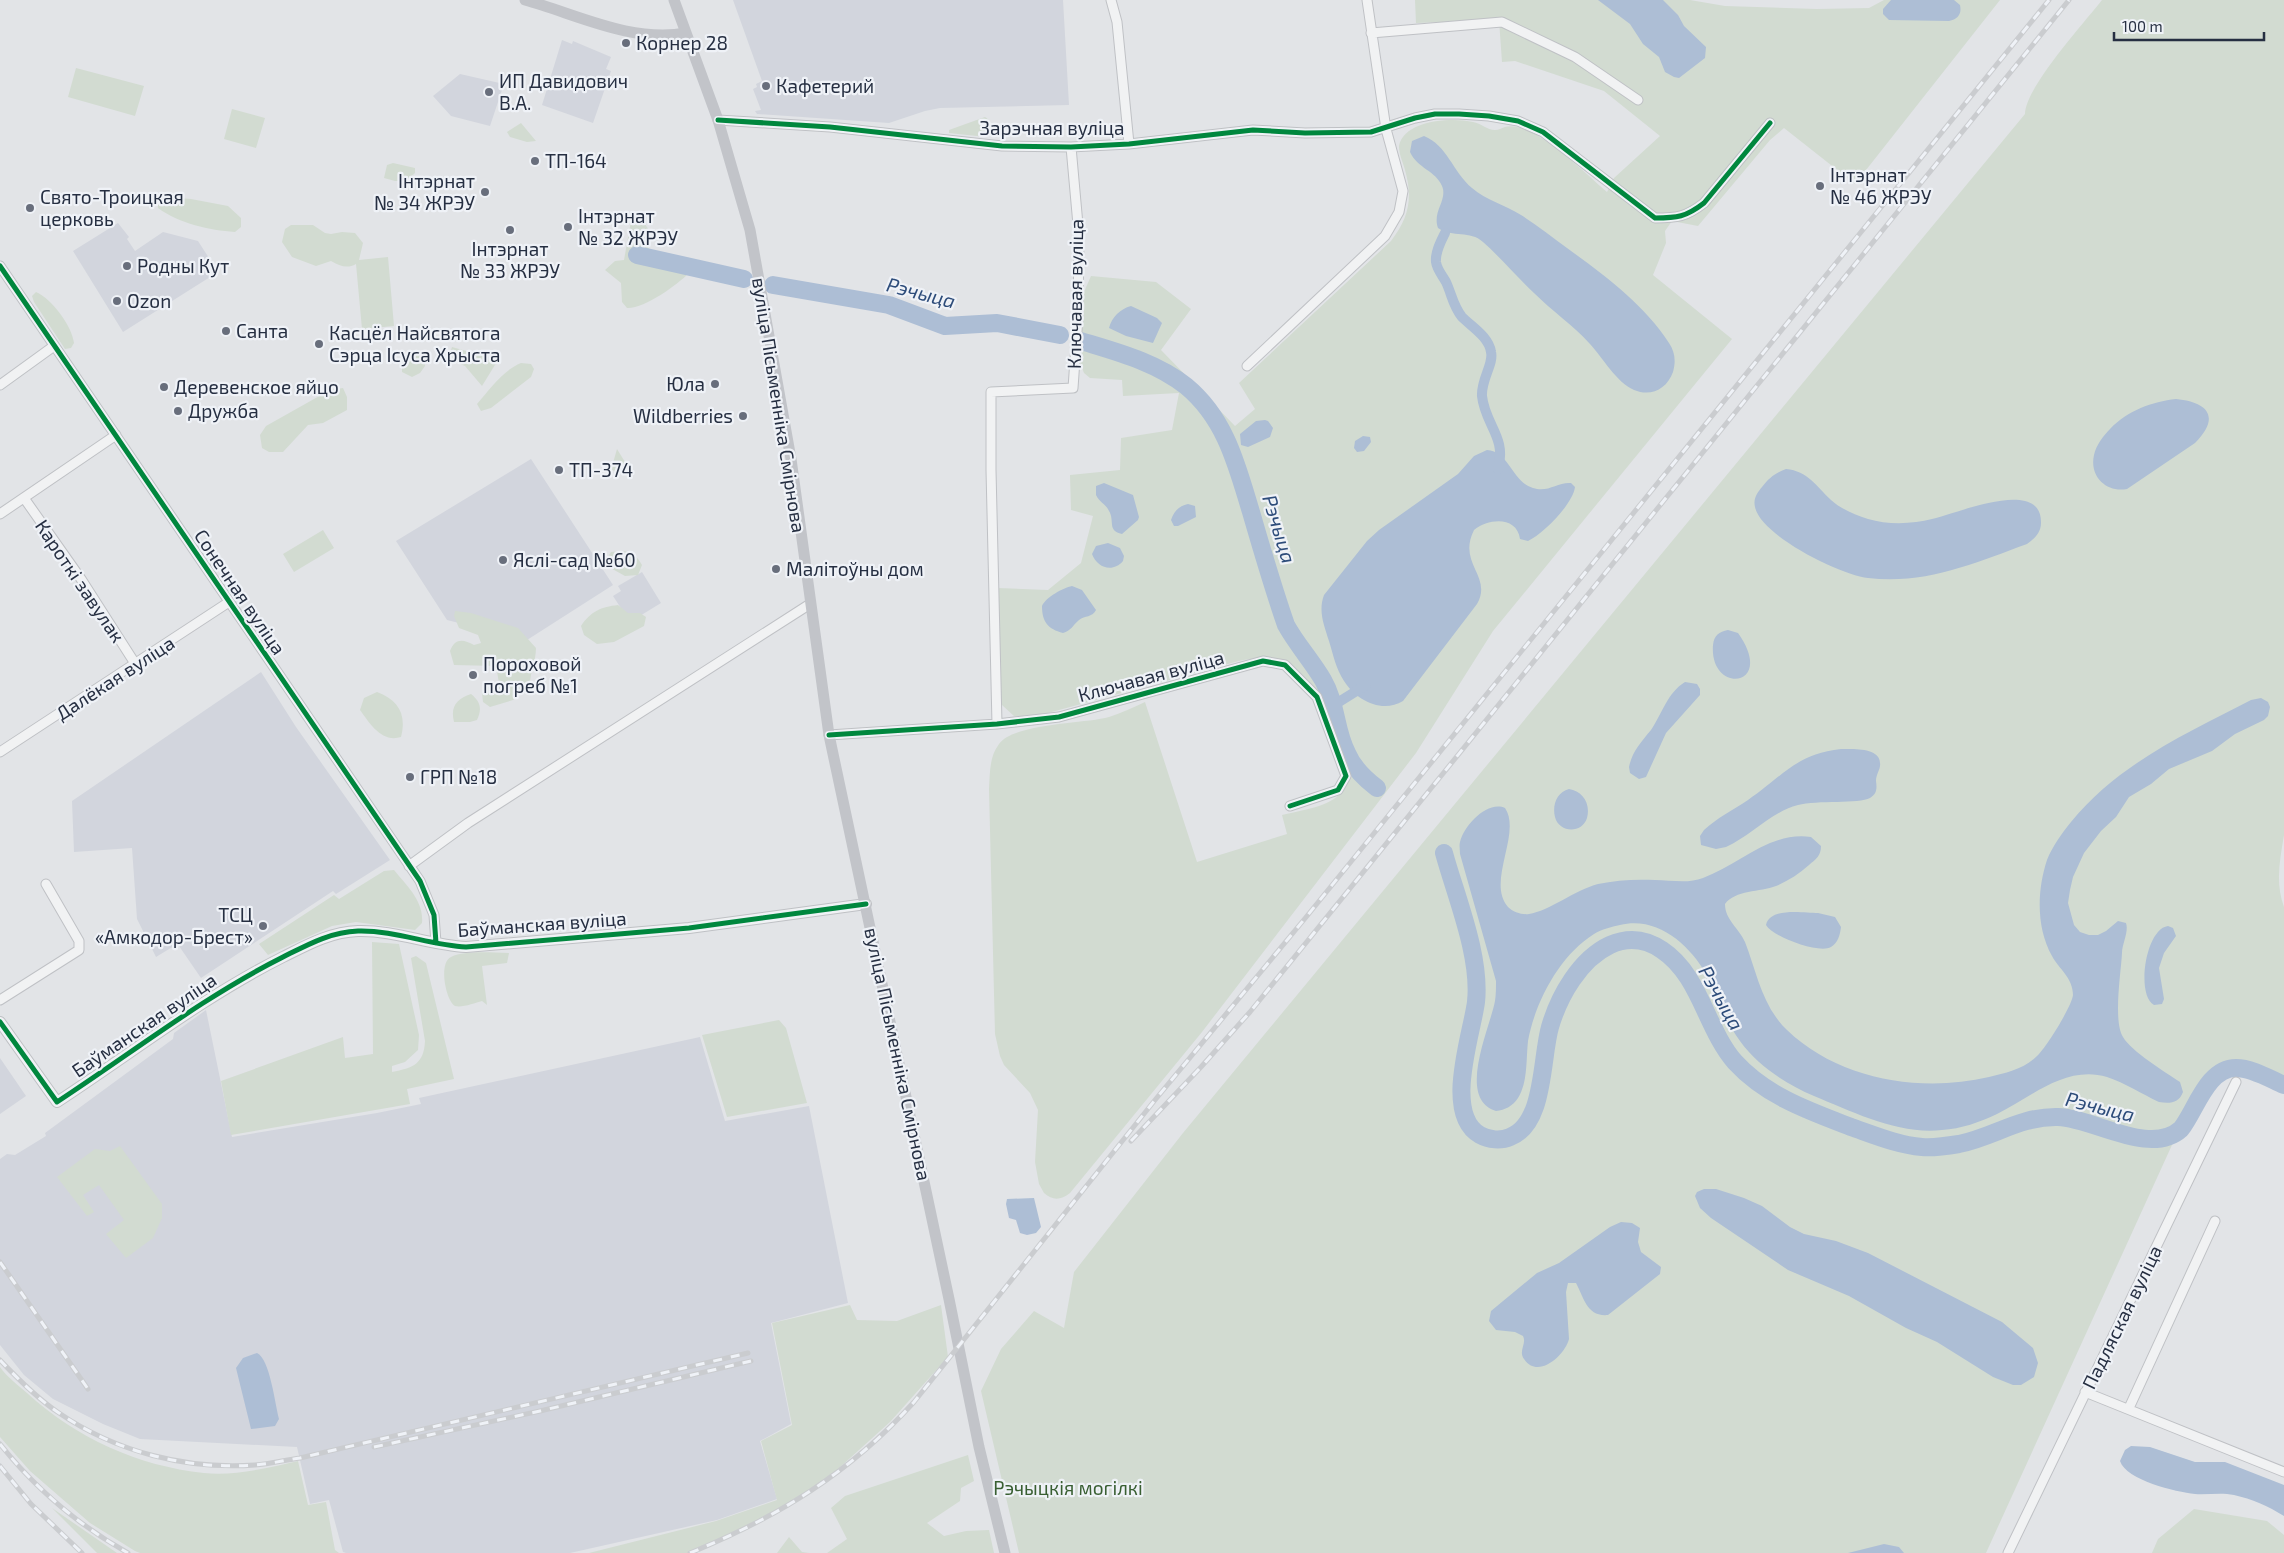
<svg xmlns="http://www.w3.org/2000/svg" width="2284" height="1553" viewBox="0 0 2284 1553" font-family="'Exo 2',sans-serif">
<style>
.built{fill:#d2d5dd}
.green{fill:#d2dbd1}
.water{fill:#adbed5}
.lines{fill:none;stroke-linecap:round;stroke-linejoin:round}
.canal{stroke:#adbed5;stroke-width:10}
.river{stroke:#adbed5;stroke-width:18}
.minor-casing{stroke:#bfc1c5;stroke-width:11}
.tertiary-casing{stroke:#bfc1c5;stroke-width:12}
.minor{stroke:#f1f2f3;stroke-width:9}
.tertiary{stroke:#f1f2f3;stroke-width:10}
.secondary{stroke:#c2c4c9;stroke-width:11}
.rail-casing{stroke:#cacccf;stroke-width:5}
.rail{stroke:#eff2f7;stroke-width:3;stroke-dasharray:9;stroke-linecap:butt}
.cycleway-casing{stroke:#eff2f7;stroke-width:8}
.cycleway{stroke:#00873e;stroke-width:5}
.poi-dot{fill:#686e7c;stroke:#eff2f7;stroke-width:2}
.labels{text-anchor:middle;stroke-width:4.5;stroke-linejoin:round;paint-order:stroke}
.poi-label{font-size:19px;fill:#262f42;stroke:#eff2f7;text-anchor:start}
.street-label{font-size:19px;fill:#262f42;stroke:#eff2f7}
.park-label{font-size:19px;fill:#395f32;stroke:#eff2f7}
.water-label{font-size:20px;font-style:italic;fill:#2d4c7a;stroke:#eff2f7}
</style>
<rect width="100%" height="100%" fill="#e2e4e7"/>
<!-- built -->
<path class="built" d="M733,0H1063L1069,105L940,108L925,111L889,123L757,114L755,111L761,110L753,89L757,87L756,84L762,81Z
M562,40L572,44L573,41L611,57L606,69L611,71L593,123L542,105Z
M460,74L504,84L490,126L451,116L433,96Z
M118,223L129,237L127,239L135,251L163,232L198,241L218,272L123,332L73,251Z
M531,459L613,585L527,640L447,620L396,541Z
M642,572L661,603L630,622L613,596L621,591L618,586Z
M261,672L296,727L390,860L336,894L333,891L201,978L179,946H174L156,957L137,919L132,848L74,852L72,801Z
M206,1010L232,1137L377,1113L421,1104L419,1098L700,1037L725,1121L809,1106L848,1303L771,1323L791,1424L760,1441L777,1499L717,1520L570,1553H346L343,1552L329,1500L310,1504L297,1447L140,1439L103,1424L53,1399L24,1375L0,1345V1159L7,1154L15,1155L46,1136L45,1133L173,1039L174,1033Z
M0,1058L26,1096L0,1114Z"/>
<!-- green -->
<path class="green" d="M1415,0H1690L1725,6L1817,9L1869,8L1884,0H2000L1855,184L1784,128L1770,140L1698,226L1672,221L1665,231L1666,243L1653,275L1732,339L1493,631L1416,753L1202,1032L1070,1193C1061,1200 1053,1201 1044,1193L1039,1184L1035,1162L1038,1110L1030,1093L1004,1065L1000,1056L995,1034L989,789C990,774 989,757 999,744C1014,723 1084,724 1109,717C1121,713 1134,707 1145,702L1197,862L1287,834L1282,815C1305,809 1338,807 1347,783L1319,696C1302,666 1272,653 1239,661L1037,716H1014L1002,705L998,696L997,588L1048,590L1081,563L1093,516L1071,510L1070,475L1120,470L1121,438L1172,430L1179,393L1123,396L1122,380L1090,378L1084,373L1079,361L1084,292L1091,276L1156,282L1191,309L1161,350L1235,426L1255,409L1239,383L1391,241C1409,218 1413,198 1405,170C1403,162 1399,155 1399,146C1404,120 1452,117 1473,122C1481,123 1487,130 1495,130C1499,130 1501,128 1505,127C1514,124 1527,130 1535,134C1561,149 1584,172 1607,192L1614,178L1660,136L1604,91L1515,61L1502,62L1499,20L1416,23Z
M2102,0H2284V835C2280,859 2275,883 2284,907V1091L2219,1064L2182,1123L1986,1553H1019L981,1391L1001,1349L1034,1311L1064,1328L1074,1272L1183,1133L2025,114C2025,88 2084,23 2102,0Z
M76,68L144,86L135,116L68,97Z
M232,109L265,118L256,148L224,139Z
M985,117C992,121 991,127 991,134L986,137L949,133V130Z
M521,123L536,141L527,142L510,137L507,132Z
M393,163L415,168V173L406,181H395L384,178L387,165Z
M165,197L191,199L228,206L241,218V227L235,232C209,230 180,224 158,208V201Z
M642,220L649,230L646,245L651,251L685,261L689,273C677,285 644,309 627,308L622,302L621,283L605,270L615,261L624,260L631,221Z
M291,225H313L325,233L331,234L342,232L355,233L363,243L359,260L388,257L394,326L362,329L356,264C347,269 340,266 331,261L316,266L292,257L282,242L285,229Z
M36,292C52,299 72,326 74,343L71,348L65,349L34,302L32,296Z
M452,347L498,360L482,386L465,366L448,359Z
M418,352L425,360V366L420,373L412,377L402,372V363L407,354Z
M521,363L531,364L534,369L531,377L491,408L481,411L477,404C490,389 502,371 521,363Z
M343,388L347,397V410L323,423L308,425L283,452H269L262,448L260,435L266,426L330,390Z
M617,449L633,475L611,470Z
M323,530L334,548L294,572L283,554Z
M622,551C633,552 636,555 642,565L638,575L625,576L607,566L605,561L611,552Z
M618,605L628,613H640L646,617L644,626L614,642L597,644L584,635L581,626C591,611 601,607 618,605Z
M455,611L471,613L518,628L536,648C536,661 530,672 530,685L513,700L490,707L483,702L482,693L485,683H499L496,666L454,665L450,651C455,638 463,639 474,645L481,643L478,635L459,628L454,616Z
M377,692C398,700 407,714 401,737C382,743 370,724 360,710L364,698Z
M471,694C481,702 482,709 477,720L470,722H454C450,706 457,699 471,694Z
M394,870C407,886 424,901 422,923L415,930L356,922L332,926L268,955L259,944L334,895L339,899L384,871Z
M372,942L399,944L419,1035L418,1050L405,1062L392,1066V1072C413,1068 424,1064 425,1041L411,958L416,956L426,963L454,1079L407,1089L410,1104L231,1135L221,1081L343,1037L345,1058L373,1054Z
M509,953L507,963L482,966L487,1005L482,1001C475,1003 462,1008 455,1006C446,1001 438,963 451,957C466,950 491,953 509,953Z
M779,1020L786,1028L807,1103L727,1117L702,1035Z
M120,1146L162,1204V1218L153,1238L126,1258L106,1234L124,1220L99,1185L83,1195L94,1212L87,1216L57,1177L95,1149L110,1151Z
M850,1305L857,1320L897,1321L941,1305L948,1357L890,1422L828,1478L786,1508L696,1553H589L716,1521L777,1500L761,1441L792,1425L772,1323Z
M0,1367C7,1377 18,1385 27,1393C76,1438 138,1466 204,1473C235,1476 268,1468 298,1461L308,1505L326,1502L335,1550L339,1553H140L135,1551L90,1523L30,1471L0,1437Z
M968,1455L974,1481L961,1488L960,1501L927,1523L944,1536L966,1531L989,1530L994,1553H827L847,1539L831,1508L845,1496Z
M52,1508L117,1553H97Z
M2194,1509L2267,1521L2284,1535V1553H2152L2158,1539Z
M789,1537L802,1552L809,1553H777Z"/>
<!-- water -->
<path class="water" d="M1598,0H1663L1678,15L1684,26L1706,47L1705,58L1679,78L1674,77L1665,72L1659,57L1643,44L1630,24Z
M1891,0H1954L1960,5C1962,14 1958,19 1949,21L1889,20L1883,14V9Z
M1424,136C1447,145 1453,172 1472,188C1486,200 1505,205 1521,215C1537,225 1552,237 1567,248C1604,275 1644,304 1669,343C1675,352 1676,361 1673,372C1667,389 1651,397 1634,390C1616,382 1603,358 1590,344C1573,325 1552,311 1534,293C1517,277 1501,258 1483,242C1470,230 1453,238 1438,228C1432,211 1448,200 1442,186C1436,171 1417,168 1410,152L1412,141Z
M1131,306L1157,318L1162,323L1153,343L1126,336L1109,328C1112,317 1120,309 1131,306Z
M2176,399C2208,402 2221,417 2195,443L2127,489C2107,493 2089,477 2094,455C2096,445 2104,435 2110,429C2128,410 2152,402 2176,399Z
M1265,420L1268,421L1273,428L1270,437L1248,447L1241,445L1240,434L1256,421Z
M1363,436L1370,437L1371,442L1364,451L1357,452L1354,448L1355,441Z
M1487,450C1510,452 1512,482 1533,488C1548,493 1557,482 1571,483L1575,487C1573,504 1543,534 1528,541L1520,539C1517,516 1489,518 1474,530C1457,564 1493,576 1477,604L1403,701C1382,714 1356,700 1344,681C1336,669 1333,654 1329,641C1324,625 1318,611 1324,595L1367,541L1379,530L1458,474L1474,456Z
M1786,469C1808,471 1816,486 1831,500C1841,509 1855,515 1868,519C1888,525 1913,524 1932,519C1956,514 2042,476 2041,523C2041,533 2034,539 2027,544C1975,563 1925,585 1868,578C1841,575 1761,536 1755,507C1753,499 1757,493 1762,487C1769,478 1775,473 1786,469Z
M1104,483L1133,495L1139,517L1138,520L1122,534C1107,531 1115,521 1109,511C1106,504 1099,502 1096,495V486Z
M1188,504L1195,506L1196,517L1178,526H1174L1171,520C1174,511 1179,506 1188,504Z
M1108,543L1120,548L1124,556L1123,561C1113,573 1097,568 1092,554L1096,546Z
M1072,586L1082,590L1096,610C1092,618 1085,615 1079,620C1073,625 1071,631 1063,633C1048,629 1042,622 1042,606C1046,597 1063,588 1072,586Z
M1728,630L1738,633C1777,688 1709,695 1713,645C1714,635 1719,632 1728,630Z
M1685,682L1697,684L1700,689V695L1666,733L1646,777L1639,779L1630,773L1629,767C1632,752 1641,742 1651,730C1662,714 1667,693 1685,682Z
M2261,698L2268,702L2270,707L2268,716L2264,720L2235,734L2212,751L2169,769L2151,784L2129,797L2116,817L2101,831L2084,853L2073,877L2070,890L2068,903L2074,925L2080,932L2089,935H2098L2106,931L2118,921L2126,923C2129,932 2122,944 2122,953C2121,973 2113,1021 2123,1037C2131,1051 2165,1072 2180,1082L2183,1092C2179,1103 2170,1104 2159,1102C2142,1094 2125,1083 2107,1077C2065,1065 2032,1097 1997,1114C1980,1122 1961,1129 1942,1130C1899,1135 1853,1112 1814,1096C1786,1084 1758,1066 1740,1041C1725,1021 1718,996 1706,974C1689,944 1657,916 1620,925C1611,927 1602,929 1594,934C1560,955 1535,1002 1528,1041C1526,1059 1528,1082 1518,1098C1513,1106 1505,1110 1496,1111C1456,1099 1490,1028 1495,1001C1496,994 1496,988 1496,981L1460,854C1460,850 1459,846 1460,842C1464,825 1488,800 1505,808C1522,833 1486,882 1508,907C1513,912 1522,915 1529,914C1549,911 1575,890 1598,884C1616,880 1636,879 1655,880C1670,880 1688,884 1703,878C1739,865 1770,831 1811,837L1821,846C1821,856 1816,859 1809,865C1799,874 1788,881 1776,886C1760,892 1735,890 1725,904C1725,920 1739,928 1745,942C1757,973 1762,1006 1787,1030C1839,1080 1921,1093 1989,1077C2006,1073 2024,1069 2037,1056C2046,1048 2072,1006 2073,995C2073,978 2059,969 2052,956C2036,928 2037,890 2047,860C2052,847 2062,833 2071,822C2118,764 2187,733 2251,700Z
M1841,749C1851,749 1880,747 1880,763C1881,769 1876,774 1876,781C1877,788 1877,794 1870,798C1859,804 1817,800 1798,805C1771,812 1751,836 1726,847L1716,849L1701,845L1700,836L1704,830C1717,818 1733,810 1748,800C1783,776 1796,754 1841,749Z
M1569,789C1582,791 1591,803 1587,818C1582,834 1559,833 1555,817C1552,805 1557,792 1569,789Z
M1818,913L1835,917L1841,927C1840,935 1838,943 1831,947C1819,954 1773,937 1766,925C1770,907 1803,913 1818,913Z
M2168,926L2173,928L2176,936L2164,953L2159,968L2164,999L2162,1004L2154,1005C2136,996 2145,929 2168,926Z
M1704,1189H1716L1744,1198L1762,1206L1790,1227L1804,1234L1836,1241L1868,1253L2002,1322L2033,1348L2038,1363L2034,1377L2021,1385H2013L1993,1377L1937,1342L1906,1328L1849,1296L1788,1270L1711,1218L1700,1208L1695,1196L1697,1192Z
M1034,1198L1041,1227L1036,1233L1027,1235L1020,1233L1016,1220L1009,1218L1006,1204L1007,1199Z
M1621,1222L1632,1223L1640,1228L1638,1242L1641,1252L1661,1267L1660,1274L1608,1315C1587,1317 1584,1298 1576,1283H1568L1566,1292L1569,1339C1565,1355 1538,1380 1524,1359C1518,1351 1527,1344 1523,1336L1515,1332L1496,1330L1489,1321L1491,1311L1537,1273L1559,1263L1610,1227Z
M257,1353C270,1359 275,1404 279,1419L275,1426L251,1429L236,1368L243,1358Z
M2131,1446L2150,1447L2195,1462H2225L2284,1485V1516C2268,1506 2252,1499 2234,1495C2221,1492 2208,1495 2195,1494C2176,1492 2126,1480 2120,1461L2125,1450Z
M1884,1544L1899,1547L1904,1553H1848Z"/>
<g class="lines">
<!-- canal -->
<path class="canal" d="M1445,233C1441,241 1435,252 1436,262C1437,270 1443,276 1446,282C1452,295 1453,306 1462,317C1472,327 1489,337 1491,352C1494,364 1481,379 1482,396C1485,425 1507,437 1498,469
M1334,705L1366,685"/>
<!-- river -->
<path class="river" d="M637,255L744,279
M773,285L889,305L945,326L997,323L1060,335
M1081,341C1117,352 1156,362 1186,386C1226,419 1237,466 1251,512C1262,550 1273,588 1286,625C1297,645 1312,661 1323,680C1337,704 1335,730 1347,753C1353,767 1365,779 1377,788
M1444,853C1456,897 1481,956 1476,1002C1472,1034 1443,1114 1480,1135C1489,1140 1501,1141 1510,1137C1545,1124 1541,1058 1550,1027C1559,996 1580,959 1610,945C1628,937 1646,939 1662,950C1700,975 1706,1029 1735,1062C1766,1096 1809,1111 1851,1127C1874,1135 1898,1145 1922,1147C1934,1148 1947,1146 1959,1144C1994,1137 2020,1116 2058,1117C2094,1118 2150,1157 2181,1129C2196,1110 2207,1068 2236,1068C2252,1068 2270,1079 2284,1085"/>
<defs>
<path id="minor" d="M1111,0L1117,22L1129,144
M1371,33L1502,22L1575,57L1638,100
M718,120L830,127L1002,146L1071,147L1129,144L1253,130L1305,133L1371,132L1415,118L1435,114H1459L1489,116L1518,121L1543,132L1655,218C1677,218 1686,217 1704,203L1770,123
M0,266L420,881L434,915L436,943
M1247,366L1385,236L1399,212L1403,191L1386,129L1367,0
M0,385L54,346
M24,498L81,579L136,665
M0,514L116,435
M997,724L991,470V392L1073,388L1078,317L1079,236L1071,147
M829,735L997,724L1059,717L1263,661L1285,665L1317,697L1346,776L1338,790L1290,806
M0,752L229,602
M409,866L468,823L810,604
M0,1000L79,950V941L46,884
M2085,1392L2284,1472
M2129,1408L2215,1221
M2008,1553L2236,1082"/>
<path id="tertiary" d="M0,1022L57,1102C132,1053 203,997 283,957C307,945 330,932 358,931C394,930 430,945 466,947L689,928L866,904"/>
</defs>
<!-- minor casing -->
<use href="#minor" class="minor-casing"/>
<!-- tertiary casing -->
<use href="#tertiary" class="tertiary-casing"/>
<!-- minor -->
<use href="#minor" class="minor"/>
<!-- tertiary -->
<use href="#tertiary" class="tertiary"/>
<!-- secondary -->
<path class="secondary" d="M525,0C576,14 631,43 686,33
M674,0L718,120L750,230L791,459L829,735L949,1299L979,1447L1005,1553"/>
<defs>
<path id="rail" d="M1131,1141L1201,1067L1250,1012L2069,0
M0,1262L88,1389
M0,1360C18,1379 38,1399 59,1413C116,1452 187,1470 255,1465C270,1464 285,1460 300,1458L748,1353
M0,1444C35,1488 78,1525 128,1553
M374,1447L540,1411L751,1361
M0,1466L31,1504L82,1553
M690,1553C778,1517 850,1473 914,1402L1155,1100L1307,916L2049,0"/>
</defs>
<!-- rail casing -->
<use href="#rail" class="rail-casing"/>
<!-- rail -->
<use href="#rail" class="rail"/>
<defs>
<path id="cycleway" d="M718,120L830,127L1002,146L1071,147L1129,144L1253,130L1305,133L1371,132L1415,118L1435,114H1459L1489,116L1518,121L1543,132L1655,218C1677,218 1686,217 1704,203L1770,123
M0,266L420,881L434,915L436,943
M829,735L997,724L1059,717L1263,661L1285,665L1317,697L1346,776L1338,790L1290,806
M0,1022L57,1102C132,1053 203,997 283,957C307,945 330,932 358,931C394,930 430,945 466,947L689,928L866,904"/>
</defs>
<!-- cycleway casing -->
<use href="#cycleway" class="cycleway-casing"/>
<!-- cycleway -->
<use href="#cycleway" class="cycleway"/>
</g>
<!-- markers -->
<g class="poi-dot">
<circle cx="626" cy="43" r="5"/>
<circle cx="766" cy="86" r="5"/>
<circle cx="489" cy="92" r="5"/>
<circle cx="535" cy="161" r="5"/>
<circle cx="1820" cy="186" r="5"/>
<circle cx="485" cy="192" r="5"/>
<circle cx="30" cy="208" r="5"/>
<circle cx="568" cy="227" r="5"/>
<circle cx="510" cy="230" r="5"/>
<circle cx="127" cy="266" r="5"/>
<circle cx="117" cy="301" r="5"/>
<circle cx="226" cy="331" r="5"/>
<circle cx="319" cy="344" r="5"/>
<circle cx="715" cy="384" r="5"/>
<circle cx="164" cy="387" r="5"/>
<circle cx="178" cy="411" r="5"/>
<circle cx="743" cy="416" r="5"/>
<circle cx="559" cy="470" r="5"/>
<circle cx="503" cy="560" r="5"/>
<circle cx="776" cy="569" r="5"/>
<circle cx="473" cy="675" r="5"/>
<circle cx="410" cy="777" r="5"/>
<circle cx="263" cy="926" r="5"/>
</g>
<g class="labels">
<!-- poi labels -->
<g class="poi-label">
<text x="636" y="50">Корнер 28</text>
<text x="499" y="88">ИП Давидович<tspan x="499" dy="22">В.А.</tspan></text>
<text x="776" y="93">Кафетерий</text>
<text x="545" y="168">ТП-164</text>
<text x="1830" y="182">Інтэрнат<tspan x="1830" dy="22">№ 46 ЖРЭУ</tspan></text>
<text x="475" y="188" text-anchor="end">Інтэрнат<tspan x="475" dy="22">№ 34 ЖРЭУ</tspan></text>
<text x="40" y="204">Свято-Троицкая<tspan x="40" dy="22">церковь</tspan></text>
<text x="578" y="223">Інтэрнат<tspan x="578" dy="22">№ 32 ЖРЭУ</tspan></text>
<text x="510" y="256" text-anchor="middle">Інтэрнат<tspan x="510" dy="22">№ 33 ЖРЭУ</tspan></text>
<text x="137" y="273">Родны Кут</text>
<text x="127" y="308">Ozon</text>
<text x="236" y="338">Санта</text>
<text x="329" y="340">Касцёл Найсвятога<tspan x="329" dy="22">Сэрца Ісуса Хрыста</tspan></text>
<text x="705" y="391" text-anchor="end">Юла</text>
<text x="174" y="394">Деревенское яйцо</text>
<text x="188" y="418">Дружба</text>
<text x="733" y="423" text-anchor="end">Wildberries</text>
<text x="569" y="477">ТП-374</text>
<text x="513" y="567">Яслі-сад №60</text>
<text x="786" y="576">Малітоўны дом</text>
<text x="483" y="671">Пороховой<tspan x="483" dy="22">погреб №1</tspan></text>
<text x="420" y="784">ГРП №18</text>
<text x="253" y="922" text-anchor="end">ТСЦ<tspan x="253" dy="22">«Амкодор-Брест»</tspan></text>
</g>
<!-- street labels -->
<g class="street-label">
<text x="1052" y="135">Зарэчная вуліца</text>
<text transform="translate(1075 294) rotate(-89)" y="7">Ключавая вуліца</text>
<text transform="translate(779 405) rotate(81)" y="7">вуліца Пісьменніка Смірнова</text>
<text transform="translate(80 581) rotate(56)" y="7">Кароткі завулак</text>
<text transform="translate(240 592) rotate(56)" y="7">Сонечная вуліца</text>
<text transform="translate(1151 676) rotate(-15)" y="7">Ключавая вуліца</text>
<text transform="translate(115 678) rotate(-33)" y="7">Далёкая вуліца</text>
<text transform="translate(542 924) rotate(-4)" y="7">Баўманская вуліца</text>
<text transform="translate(144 1025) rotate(-34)" y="7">Баўманская вуліца</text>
<text transform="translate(898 1054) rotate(78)" y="7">вуліца Пісьменніка Смірнова</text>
<text transform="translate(2122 1317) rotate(-64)" y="7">Падляская вуліца</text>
</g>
<!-- park labels -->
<g class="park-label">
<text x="1068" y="1495">Рэчыцкія могілкі</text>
</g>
<!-- water labels -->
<g class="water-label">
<text transform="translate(921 293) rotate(15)" y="7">Рэчыца</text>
<text transform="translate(1279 529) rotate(73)" y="7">Рэчыца</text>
<text transform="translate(1721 998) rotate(61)" y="7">Рэчыца</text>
<text transform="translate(2100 1107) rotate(14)" y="7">Рэчыца</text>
</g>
</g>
<!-- scale -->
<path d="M2114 32v8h150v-8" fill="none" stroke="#262f42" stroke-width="2.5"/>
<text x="2122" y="32" font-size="15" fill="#262f42" stroke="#eff2f7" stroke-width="4" paint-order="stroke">100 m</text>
</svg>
